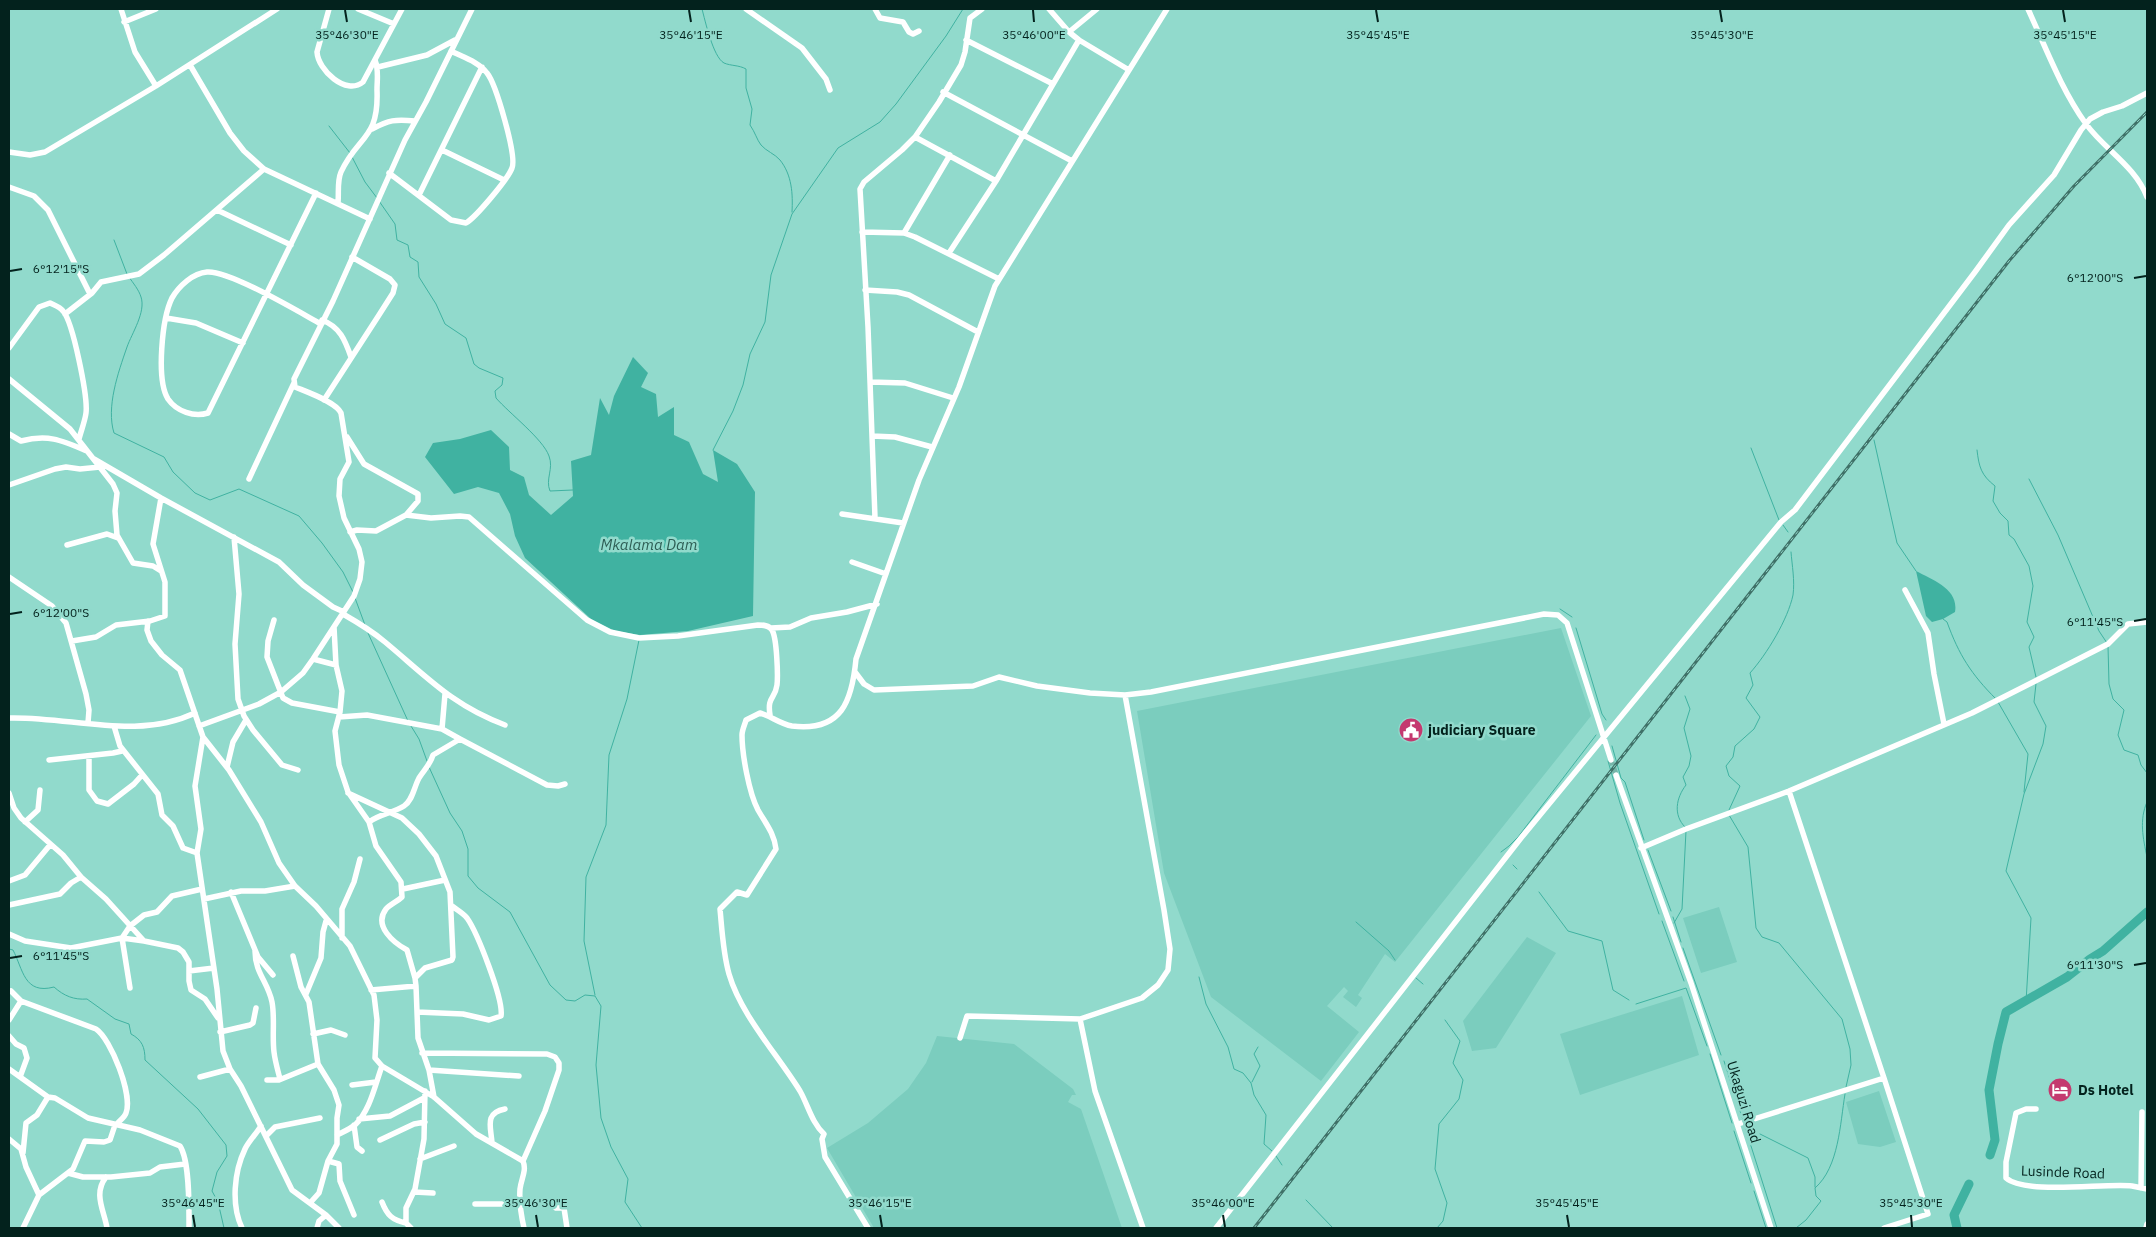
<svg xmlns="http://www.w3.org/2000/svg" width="2156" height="1237" viewBox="0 0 2156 1237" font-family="'IBM Plex Sans',sans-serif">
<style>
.built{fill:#7bcdbe}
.water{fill:#40b2a1}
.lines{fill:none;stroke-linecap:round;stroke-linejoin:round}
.stream{stroke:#40b2a1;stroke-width:1}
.river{stroke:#40b2a1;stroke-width:9}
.minor-tunnel{stroke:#75b5a9;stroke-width:5.5;stroke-dasharray:5.5 3;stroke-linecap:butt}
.minor{stroke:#fff;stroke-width:5.5}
.rail-casing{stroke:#3f7067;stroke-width:3}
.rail{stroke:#91dacc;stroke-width:1;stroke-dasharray:4;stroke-linecap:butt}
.ticks{fill:none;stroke:#03221d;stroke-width:2}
.labels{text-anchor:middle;stroke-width:5;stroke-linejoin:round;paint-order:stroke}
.poi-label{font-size:14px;font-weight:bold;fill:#03221d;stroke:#91dacc;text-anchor:start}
.street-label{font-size:14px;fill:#03221d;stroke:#91dacc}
.water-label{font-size:15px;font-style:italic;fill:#2e5e55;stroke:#91dacc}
.ticks-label{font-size:12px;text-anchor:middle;fill:#03221d;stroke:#91dacc;stroke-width:5;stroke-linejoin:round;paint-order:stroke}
</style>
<rect width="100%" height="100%" fill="#91dacc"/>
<!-- built -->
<path class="built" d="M1561,628L1591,716L1395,962L1385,954L1358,995L1362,998L1356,1007L1343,997L1348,991L1344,987L1327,1006L1359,1032L1321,1081L1211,997L1164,873L1137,711Z
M1719,907L1737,962L1701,973L1683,918Z
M1527,937L1556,953L1496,1048L1472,1051L1463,1021Z
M1682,996L1699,1055L1580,1095L1560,1034Z
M937,1036L1014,1044L1073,1089L1076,1095H1072L1068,1102L1081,1109L1122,1228H874L827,1148L868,1123L908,1089L926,1063Z
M1879,1091L1896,1142L1880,1147L1858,1144L1846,1102Z"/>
<!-- water -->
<path class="water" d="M633,357L648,373L641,387L656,394L658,417L674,407V435L689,442L703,474L718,482L713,450L737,464L755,492L753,616L688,631L640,635L615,631L591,619L525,558L515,536L510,514L499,493L478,487L454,494L425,457L433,443L460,439L491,430L509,447L510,470L524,477L529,495L551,515L573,496L571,461L591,455L600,398L609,415L614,396Z
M1916,571C1933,580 1959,589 1955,612L1943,619L1932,622L1926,616Z"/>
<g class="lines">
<!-- stream -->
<path class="stream" d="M702,9C705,20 713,57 724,63C731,66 739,65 746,69V88L752,109L750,125C755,132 757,140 761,145C766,151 775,154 780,160C792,175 793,194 792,212
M329,126L350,153
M352,157L365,182L377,198
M379,201L395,224L397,240L408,245L410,257L418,262L419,277L436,304L445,324L466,338L474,364L479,368L503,378L502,385L495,391L496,398C509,413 543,439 549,456C554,469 545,479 550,491L573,490
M114,240L127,274
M129,277C133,283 139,290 141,297C146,312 132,333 127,347C118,373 106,407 114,433L164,457L173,472L195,493L210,500L239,489L299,516L322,543L343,572L353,592
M1874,440L1897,543L1916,571
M1751,448L1779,520
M713,450L733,411L743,385L750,354L765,322L771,275L792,214L838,148L880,122L896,104L946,36L963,9
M1977,450C1979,467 1981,475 1995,486L1993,501L2000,513L2008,521L2009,535L2014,539L2029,566L2033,586L2027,622L2034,637L2029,647L2036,677
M2029,479L2058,535L2099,631L2107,643
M1783,525L1788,532
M355,598L365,625
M1560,609L1572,617
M1943,619L1947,622C1959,655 1971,674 1996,699
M1576,628L1602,714L1606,720
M368,633L408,721
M2108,646L2109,684L2113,699L2124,710L2118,735L2124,750L2138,755L2141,765L2147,773
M1998,702L2028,754L2024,792
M411,726L419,739L427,761
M1612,746L1621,778L1625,782L1644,840
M1608,761L1620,803L1659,914
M429,767L450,813L462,831L468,849V876L478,888L510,912L550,985L566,1000L575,1001L585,995L595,996L601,1006L596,1065L601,1118L611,1147L628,1179L625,1202L642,1228
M2147,802C2139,820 2143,838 2147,857
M1729,810L1740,786L1729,776L1726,766L1733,757L1735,746L1754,729L1760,717L1746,698L1753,685L1750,673C1767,654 1788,619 1793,595C1795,581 1792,565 1791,552
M1729,815L1748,847L1756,928L1762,937L1779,943L1842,1019L1850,1049L1851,1065L1846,1087
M1685,827C1673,815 1676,798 1686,785L1683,777L1689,766L1691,756L1684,728L1690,709L1685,696
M1648,850L1671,911
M1501,852L1509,846L1518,837L1596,735
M1513,865L1517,869
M1539,892L1568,931L1602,941L1613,990L1629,1000
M1673,917L1681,942
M1662,921L1684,981
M1356,922L1389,951L1395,960
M1674,923L1682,909L1686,831
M1683,948L1721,1055
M9,949L13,950C23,969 24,995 54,987C64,996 74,1000 87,999L115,1019L129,1024L131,1034C142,1040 145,1047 145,1060L198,1109L226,1145L227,1156L217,1172L212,1191L218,1202L224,1228
M1199,977L1206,1004L1228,1047L1234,1069L1243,1073L1251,1083L1254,1095L1266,1115L1264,1144L1272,1151
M1416,978L1423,984
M595,995L584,941L586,877L606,825L609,755L627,699L639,640
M2026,1002L2031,918L2006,871L2024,794L2043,744L2046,726L2034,702L2036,684
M1636,1004L1686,988L1707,1046
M1710,1054L1732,1123
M1724,1061L1743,1120
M1252,1082L1260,1066L1254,1054L1258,1047
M1745,1127L1777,1228
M1734,1131L1751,1183
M1760,1134L1808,1158L1815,1177V1187
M1276,1156L1282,1165
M1754,1191L1766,1228
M1306,1200L1333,1228
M1437,1228L1443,1221L1447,1203L1435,1169L1439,1124L1459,1099L1463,1080L1453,1063L1460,1041L1445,1020
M1796,1228L1806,1220L1821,1201L1816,1196L1815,1188C1839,1167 1840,1124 1845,1094"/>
<!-- river -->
<path class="river" d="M1990,1155L1995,1140L1989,1090L1998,1044L2006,1012L2067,977L2090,959L2103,951L2147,912
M1957,1228L1954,1215L1969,1184"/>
<!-- minor-tunnel -->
<path class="minor-tunnel" d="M1611,760L1616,775"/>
<!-- minor -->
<path class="minor" d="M121,9L135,52L156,86
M329,9L317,52C318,70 346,96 363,82L402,9
M358,9L394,24
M746,9L802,48L826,79L830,90
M875,9L880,18L903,22L909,32L913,34L919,31
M1049,9L1069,32L1079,40L1129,70
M2028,9C2046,48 2061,89 2086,124C2105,150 2135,166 2147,197
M124,22L156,9
M1069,32L1097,9
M966,40L1053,84
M190,65L230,133L244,151L264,169L370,219
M378,67L427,55L455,40
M943,92L1072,161
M372,129C389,120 395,119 415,121
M915,137L996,181
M442,150L504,180
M9,152L30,155L45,152L156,86L277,9
M389,173L451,220L466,223C476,217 508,179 512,168C517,156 496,84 487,73C479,62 463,57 451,51
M9,187L34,196L48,210L90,294
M316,193L208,413C194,417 177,412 168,399C156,380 162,318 172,298C179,286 193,273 207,272C229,270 299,312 321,324
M419,195L482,67
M338,203C339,192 337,181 341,172C358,135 379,140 377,90C377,79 379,70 375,60
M217,210L291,245
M862,232L904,233L915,237L999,279
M904,233L950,155
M949,253L996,181L1079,40
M865,290L897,292L909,295L978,332
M65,314L92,293L101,282L139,274L164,255L264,169
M166,318L196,323L243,343
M322,320C340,327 345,340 351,357
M9,348L39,307L50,303C54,305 60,307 63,311C73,322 88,397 86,413C85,421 81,431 79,439
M9,379L70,429L113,484L117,493L115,511L117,535L133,563L153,566L161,571
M870,382L905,383L953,398
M324,400L379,315L393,293L395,285L390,279L352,257
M9,434L21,441C48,434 61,440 87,451
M872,436L895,437L932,447
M347,437L364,464L418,494V501L406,515
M94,459L161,498L279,562L303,585L333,607L344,612
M249,479L294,383
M9,485L55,469L66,467L80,469L100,467
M842,514L903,523
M875,518L868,327L860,189L864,182L902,150L915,137L939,102L961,65L965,52L970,18L982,9
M350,532L357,530L376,531L406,515L431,518L460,516L469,517L587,620L610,632L639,638L678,636L758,625C763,625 769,625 772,630C777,638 778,676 777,685C775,700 767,696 770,715
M234,537L239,594L235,644L238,699L244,716L253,730L282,765L298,770
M67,545L107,534L118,538
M852,562L886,574
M9,577L52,606L66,623L86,694L89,710L88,723
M1905,590L1928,633L1934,674L1944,724
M343,614C357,622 372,631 385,642C426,676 453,706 505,725
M274,620L268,641L267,657L283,698L292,703L340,712
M148,621L147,630L151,641L162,655L180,670L203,737L229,770L261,822L279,863L295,886L316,906L350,946L374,995L377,1020L375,1058L382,1066L434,1097L476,1134L523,1161C527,1171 521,1179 520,1189C519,1203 521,1215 524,1228
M334,627L336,665L342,691L340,712L335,731L339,765L348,792L369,822L376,846L401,882L402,897C397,902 390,904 386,909C373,926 394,943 407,950L415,978
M771,628L790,627L811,618L847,612L877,604
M72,641L96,637L116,625L150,621L165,616V582L153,544L161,498
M313,659L336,665
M855,672L864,684L874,690L973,686L999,677L1037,686L1090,693L1125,695L1151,692L1544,614L1558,615L1567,623L1611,760
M339,717L367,715L442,729
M9,718C70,716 136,741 195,713
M114,726L120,746L158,794L162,815L173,826L183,848L197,853
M199,726L259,704L281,692L303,673L313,659L354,596L360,579L362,562L359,549L344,518L339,496L340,479L349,462L341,413C336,402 307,392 295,387L294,379L333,301L405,140L426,102L472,9
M203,737L195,786L201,829L197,853L217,989L223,1051L230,1069L241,1086L292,1190L326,1215L339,1228
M460,739L547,785L558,786L565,784
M89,756V790L97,801L108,804L134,784L142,775
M49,760L113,753L122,751
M227,767L233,742L246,720
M1616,775L1691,983L1771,1228
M9,793L14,808L21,818L63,855L81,877L106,899L144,941L178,948L183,952L189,962V981L191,990L205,999L218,1018
M348,793L402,818L419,834L436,856L450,892L453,957L452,960L425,968L415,978L416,986
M25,822L38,810L40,790
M369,822C380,814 393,813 404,806C413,800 414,787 419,778C424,770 430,765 433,755L460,739L442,729L445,694
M1641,848L1686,829L1789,791L1972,713L2108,644L2128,624L2147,622
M9,881L25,875L50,845
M403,889L445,880
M231,892L258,957L273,975
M204,899L241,891H265L295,886
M9,905L60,894L71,883L81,877
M9,934L25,941L71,948L122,938L144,941
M342,938V909L354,882L360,859
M255,951C255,973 268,982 272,1002C275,1018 272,1036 274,1052C275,1061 278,1071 280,1079
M293,956L301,987L309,1002L318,1064L334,1090L339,1105L337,1118V1144L328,1161L319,1193L310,1203
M189,971L214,968
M130,988L122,938L130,926L144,915L157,912L172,896L202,889
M371,990L416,986L418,1038L429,1070L434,1097
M11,991L21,1001L96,1029C111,1039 133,1095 126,1113C125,1117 119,1121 116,1125
M306,994L321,958L323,932L326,921
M417,1012L463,1014L489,1020L501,1016C504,1000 477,932 467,918C463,913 457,910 452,906
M1080,1019L1142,998L1158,985L1168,970L1170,949L1164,910L1125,695
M9,1020L21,1001
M220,1032L250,1025L253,1023L256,1008
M313,1034L331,1030L345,1035
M9,1036L16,1044L24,1048L27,1058L20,1077
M960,1038L967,1016L1080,1019L1095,1091L1143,1228
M422,1053L547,1054L555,1057L559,1063V1070L545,1111L523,1161
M9,1069L48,1097L55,1098L88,1118L140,1130L180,1146C190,1161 189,1209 189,1228
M429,1070L519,1076
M200,1077L230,1069
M267,1080H279L318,1064
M352,1085L376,1082
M2036,1109H2026L2016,1113L2006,1162V1178C2026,1195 2104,1183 2132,1186C2137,1187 2142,1188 2147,1189
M359,1119L390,1116L424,1098
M1738,1124L1884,1078L1789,791
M354,1125L357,1147L362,1151
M337,1135C343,1132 350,1129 355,1125C370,1111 375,1085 382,1066
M266,1136L275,1127L320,1118
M9,1139L21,1149L26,1167L39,1195
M380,1140L414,1124L425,1122
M492,1143C491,1127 484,1113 505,1109
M23,1153L26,1123L37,1115L48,1097
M420,1159L454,1146
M328,1161L339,1164L340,1181L354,1215
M68,1173L83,1177H111L150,1173L160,1167L185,1164
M106,1177C93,1194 104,1210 107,1228
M2141,1188L2142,1112
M414,1192L433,1193
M546,1200L556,1208H564L567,1228
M382,1202C387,1215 392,1220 406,1223
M475,1204H520
M23,1228L39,1195L73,1169L85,1141L104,1142L110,1140L115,1125
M242,1228C231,1205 234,1172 245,1149C249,1141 256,1134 261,1126
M317,1228L319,1221L326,1215
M411,1228L406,1223V1208L415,1189L424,1139L425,1091
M868,1228L825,1157L822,1139L824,1134C812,1123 808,1105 800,1091C777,1054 741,1015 729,974C723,953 722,930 720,909L737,892L747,895L776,849C774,833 766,824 758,810C749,793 742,754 742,735C742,730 745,724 746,720L760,713C771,716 780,724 792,726C842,732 852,701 856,659L919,480L959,387L995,286L1167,9
M1216,1228L1521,838L1781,522L1795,510L1975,272L2009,225L2054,175L2081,130L2090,119L2103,112L2122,106L2147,93
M1884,1228L1928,1214L1884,1078
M2146,1228L2147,1224"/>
<defs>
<path id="rail" d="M1254,1228L2009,261L2074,186L2147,112"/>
</defs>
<!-- rail casing -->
<use href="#rail" class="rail-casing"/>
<!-- rail -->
<use href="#rail" class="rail"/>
</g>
<!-- ticks -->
<path class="ticks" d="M345,10L347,22M689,10L691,22M1033,10L1034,22M1376,10L1378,22M1720,10L1722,22M2063,10L2065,22M10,271L22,269M2134,278L2146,276M10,614L22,612M2134,621L2146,619M10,958L22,956M2134,965L2146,963M193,1215L195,1227M536,1215L538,1227M880,1215L882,1227M1223,1215L1225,1227M1567,1215L1569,1227M1911,1215L1912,1227"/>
<!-- icons -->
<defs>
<symbol id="civic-disc" viewBox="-11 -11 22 22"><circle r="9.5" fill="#c4396f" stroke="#91dacc"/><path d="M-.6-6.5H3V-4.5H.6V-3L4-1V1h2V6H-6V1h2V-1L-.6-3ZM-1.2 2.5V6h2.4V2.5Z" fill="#fff"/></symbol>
<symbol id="hotel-disc" viewBox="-11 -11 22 22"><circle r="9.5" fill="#c4396f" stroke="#91dacc"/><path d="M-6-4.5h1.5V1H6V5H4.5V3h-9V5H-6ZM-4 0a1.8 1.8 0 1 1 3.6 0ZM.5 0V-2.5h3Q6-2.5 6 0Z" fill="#fff"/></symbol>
</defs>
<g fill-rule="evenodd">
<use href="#civic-disc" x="1397" y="716" width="28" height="28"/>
<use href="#hotel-disc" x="2046" y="1076" width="28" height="28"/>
</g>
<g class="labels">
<!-- poi labels -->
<g class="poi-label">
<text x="1428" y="735">judiciary Square</text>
<text x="2078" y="1095">Ds Hotel</text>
</g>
<!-- street labels -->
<g class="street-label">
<text transform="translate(1744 1102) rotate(73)" y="5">Ukaguzi Road</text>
<text transform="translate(2063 1172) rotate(2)" y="5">Lusinde Road</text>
</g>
<!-- water labels -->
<g class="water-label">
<text x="649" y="550">Mkalama Dam</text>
</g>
</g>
<g class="ticks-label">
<text x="2065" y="39">35°45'15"E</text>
<text x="347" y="39">35°46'30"E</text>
<text x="691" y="39">35°46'15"E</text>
<text x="1034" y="39">35°46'00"E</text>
<text x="1378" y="39">35°45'45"E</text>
<text x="1722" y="39">35°45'30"E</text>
<text x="61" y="273">6°12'15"S</text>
<text x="2095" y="282">6°12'00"S</text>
<text x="61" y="617">6°12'00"S</text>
<text x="2095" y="626">6°11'45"S</text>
<text x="61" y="960">6°11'45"S</text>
<text x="2095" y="969">6°11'30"S</text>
<text x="193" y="1207">35°46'45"E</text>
<text x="536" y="1207">35°46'30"E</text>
<text x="880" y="1207">35°46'15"E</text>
<text x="1223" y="1207">35°46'00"E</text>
<text x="1567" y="1207">35°45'45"E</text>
<text x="1911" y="1207">35°45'30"E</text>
</g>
<!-- border -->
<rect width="2156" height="1237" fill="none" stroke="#03221d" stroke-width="20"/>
</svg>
